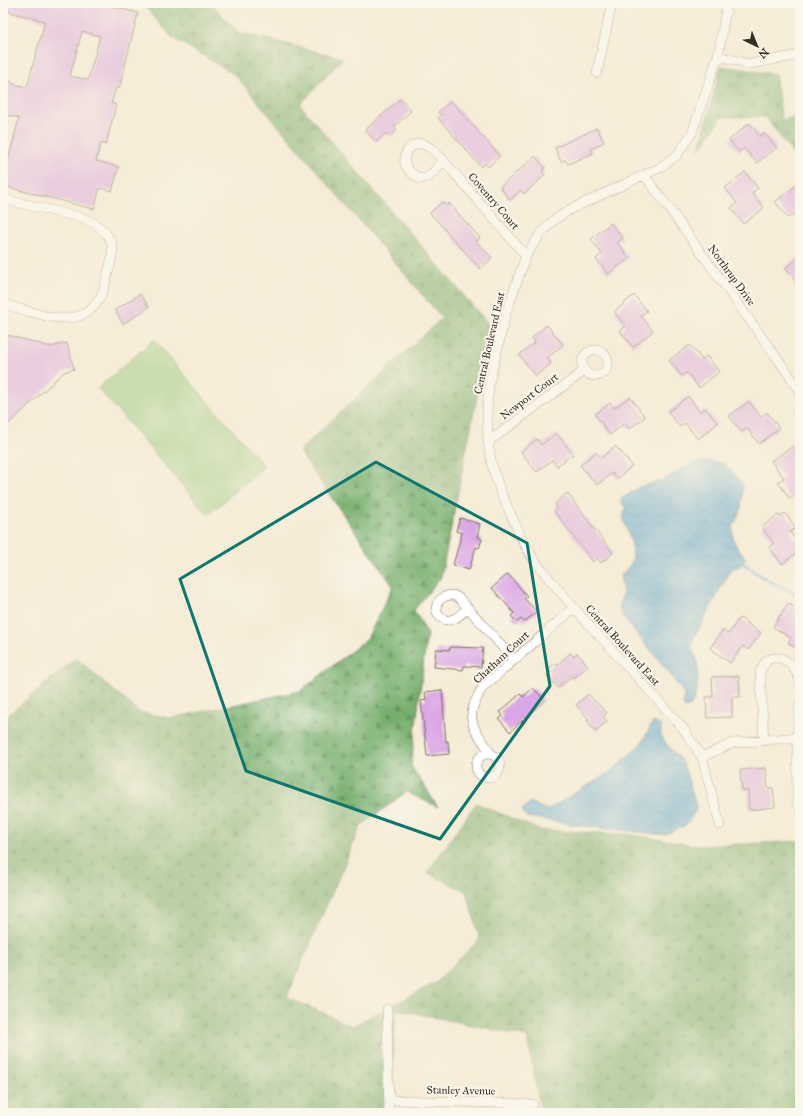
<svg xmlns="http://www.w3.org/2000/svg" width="803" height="1116" viewBox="0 0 803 1116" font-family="'IM FELL Great Primer',serif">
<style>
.green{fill:#92ca7d;stroke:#667a4e}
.forest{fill:url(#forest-firs);stroke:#586c45}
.water{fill:url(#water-waves);stroke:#4c687a}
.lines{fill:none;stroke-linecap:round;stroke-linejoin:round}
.stream{stroke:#5da7d5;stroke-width:3}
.building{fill:#daa7e6;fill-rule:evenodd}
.street-casing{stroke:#7c6e5f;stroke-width:10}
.street{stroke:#fff;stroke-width:9}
.marked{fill:none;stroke:#0f766e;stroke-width:3;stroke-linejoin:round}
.labels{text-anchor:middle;stroke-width:4;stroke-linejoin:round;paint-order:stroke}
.street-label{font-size:11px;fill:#3b2a1e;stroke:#fbf7ec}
</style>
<defs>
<pattern id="forest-firs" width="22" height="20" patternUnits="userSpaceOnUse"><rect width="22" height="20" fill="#75ae6c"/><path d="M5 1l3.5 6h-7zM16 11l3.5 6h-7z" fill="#618e58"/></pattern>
<pattern id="water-waves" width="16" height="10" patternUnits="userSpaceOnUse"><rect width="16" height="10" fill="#5da7d5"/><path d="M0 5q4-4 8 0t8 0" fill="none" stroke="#4e88ac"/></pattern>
</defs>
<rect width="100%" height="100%" fill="#fbf7ec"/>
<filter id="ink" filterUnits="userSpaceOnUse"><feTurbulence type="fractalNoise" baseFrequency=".025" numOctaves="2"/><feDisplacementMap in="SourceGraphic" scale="8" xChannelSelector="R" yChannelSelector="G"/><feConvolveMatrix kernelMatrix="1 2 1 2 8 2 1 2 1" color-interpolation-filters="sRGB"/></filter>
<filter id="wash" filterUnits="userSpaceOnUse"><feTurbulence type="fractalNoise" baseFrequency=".012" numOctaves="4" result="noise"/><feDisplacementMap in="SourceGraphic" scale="16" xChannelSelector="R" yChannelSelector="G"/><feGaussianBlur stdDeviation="0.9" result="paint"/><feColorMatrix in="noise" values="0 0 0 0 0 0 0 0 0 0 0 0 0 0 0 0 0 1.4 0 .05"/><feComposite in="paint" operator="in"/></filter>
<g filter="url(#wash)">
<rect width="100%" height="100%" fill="#f5ecd7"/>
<!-- green -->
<path class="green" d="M154,340L264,466L208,515L98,388Z"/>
<!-- forest -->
<path class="forest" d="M142,3H211L238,32L343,58L300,105L491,327L441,577L414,610L427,633L411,766L438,807L406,792L361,826L287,997L352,1026L435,983L480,939L466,891L427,873L476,803L539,830L627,834L700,846L800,841V1113H541L527,1037L396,1009L390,1113H3V719L76,658L139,712L171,718L300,691L367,639L393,586L299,451L442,318L235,75L172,37Z
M721,66L775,74L782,120L800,116V163L765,117H722L699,150Z"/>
<!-- water -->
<path class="water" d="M709,461L723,463L733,472L743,486L741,509L733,527V539L738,549L746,558L739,567L731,569L692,642C691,649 693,651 696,657C700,669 698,696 691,706L685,708L683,704L684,699V694L667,670L625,620L620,611L619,604L623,593L620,576L630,565L633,556L632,545L623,518L626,508L621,502L622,498L626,496L639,487L664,480L692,463Z
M653,722L659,724L661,727V737L683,763L697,809L686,825L664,835L592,827L526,817L522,810L530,802L547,810L610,772L641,744Z"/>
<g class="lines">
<!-- stream -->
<path class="stream" d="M742,563L767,580L800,596"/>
</g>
<g id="blocks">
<!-- building -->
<path class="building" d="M8,3H100L138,13L119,89L116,88L111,103L116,105L106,145L101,143L96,161L119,167L112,191L100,188L94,209L3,186V181L19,118L3,114V73L13,84L27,87L45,21L6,11ZM82,31L100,36L88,80L70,76Z
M400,99L411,111L394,127L397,130L390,137L386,133L376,142L365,130Z
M451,101L500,156L488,167L485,163L481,167L438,118L442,115L438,112Z
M749,123L760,136L764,133L777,148L757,163L744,148L739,152L729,140Z
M597,128L604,142L591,149L593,153L568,164L565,160L561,162L555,148Z
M535,156L545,168L542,172L545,175L524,194L521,190L510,200L500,187Z
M745,172L758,188L752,193L764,208L743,224L731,208L737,203L725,188Z
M800,182V223L793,214L788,218L775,202Z
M442,202L446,206L449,203L480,238L476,241L492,258L480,269L430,213Z
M611,223L623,238L617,242L629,258L608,274L596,259L602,254L591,239Z
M800,256V287L785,268Z
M140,294L149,307L123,324L115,310Z
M634,295L647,311L641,316L653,331L633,347L620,331L626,326L614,312Z
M547,325L563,345L547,358L551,364L536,376L519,355L535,342L532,338Z
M3,334L51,347L67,343L74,369L64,372L3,429Z
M690,345L702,360L707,356L719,372L699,388L687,372L682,376L669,360Z
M688,396L700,412L705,408L718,423L698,439L685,423L680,427L668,412Z
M630,397L645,417L629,429L625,423L610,435L595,414L610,403L614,408Z
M749,401L761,417L767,412L779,428L759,444L747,428L741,432L729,416Z
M556,433L573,454L557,466L552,460L537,472L521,452L537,439L541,445Z
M616,446L632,466L617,479L612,473L597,485L580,465L596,452L601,458Z
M793,446L800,456V491L790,499L778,482L784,478L771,461Z
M567,493L613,553L601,563L597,558L593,562L554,511L558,508L555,504Z
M785,513L796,528L790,532L800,545V550L782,564L769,547L774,544L762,527L778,515L780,517Z
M460,518L480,524L477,537L482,539L479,548L476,547L469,570L453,565L462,533L456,531Z
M508,574L527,596L524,598L537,612L524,622L521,619L517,622L511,616L514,613L492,588Z
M788,603L800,611V650L788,643L791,638L773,627Z
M740,618L761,633L748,650L743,646L730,663L710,648L723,630L728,634Z
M450,647L483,648L481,667L464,666L463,670L434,667L436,649L450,650Z
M570,653L574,656L577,653L588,666L574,678L572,676L558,688L547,676L551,672L548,669L555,663L557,665Z
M739,676L740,697H732V717L707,718L706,697H713L712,677Z
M533,688L545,700L510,732L499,719L503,716L500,712L520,694L523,697Z
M442,690L446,742L448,741L449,754L427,756L421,701L426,700L425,692Z
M588,694L607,713L603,717L607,721L596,732L587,721L589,719L576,705Z
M766,768L768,788H773L775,807L749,810L748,790L742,791L740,770Z"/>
</g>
</g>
<g filter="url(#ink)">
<use href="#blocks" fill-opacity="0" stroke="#7c6e5f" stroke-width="1"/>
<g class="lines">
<defs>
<path id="street" d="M718,56L750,64L800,55
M597,73L612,3
M419,143C430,145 437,154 444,161L428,177L420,179C410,173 401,165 406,153C409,147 413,145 419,143Z
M444,161L526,256
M644,175L671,211L800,390
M3,199L83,218C95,223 105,229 111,241C114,249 112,257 110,265C105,287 100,312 75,317C53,322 24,309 3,304
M582 363a13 13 0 1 1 26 0a13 13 0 1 1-26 0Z
M800,409L797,411L800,414
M488,442L584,371
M468,608C463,612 454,622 446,620C432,617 432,595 454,595L460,599L468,608L514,660
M800,703L797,738V803L800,806
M764,741L760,671L767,660L773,658H781L791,664L799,677L800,684
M476 766a12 12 0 1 1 24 0a12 12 0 1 1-24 0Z
M492,755C473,726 462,720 483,687L574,608
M702,757L733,743L800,737
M720,825L702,757L682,727L574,608L536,563L524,543L501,493L492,465L488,442L487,410L489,385L506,313L526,256L541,233L554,220L571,209L659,168L677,155L692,133L718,56L727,3
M387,1009L389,1113
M389,1100L533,1104"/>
</defs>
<!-- street casing -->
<use href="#street" class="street-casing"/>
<!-- street -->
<use href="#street" class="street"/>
</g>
</g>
<!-- marked area -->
<path d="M0 0H803V1116H0ZM376,462L527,543L550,686L440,839L246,771L180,579Z" fill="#f5ecd7" fill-opacity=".55" fill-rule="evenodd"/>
<path class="marked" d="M376,462L527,543L550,686L440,839L246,771L180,579Z"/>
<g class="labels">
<!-- street labels -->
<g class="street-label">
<text transform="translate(494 201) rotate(49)" y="4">Coventry Court</text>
<text transform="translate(732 275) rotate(54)" y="4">Northrup Drive</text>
<text transform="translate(489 343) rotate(-77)" y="4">Central Boulevard East</text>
<text transform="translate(529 396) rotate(-37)" y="4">Newport Court</text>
<text transform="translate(623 645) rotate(48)" y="4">Central Boulevard East</text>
<text transform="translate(501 657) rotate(-43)" y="4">Chatham Court</text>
<text transform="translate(461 1090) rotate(1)" y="4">Stanley Avenue</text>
</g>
</g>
<!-- margin -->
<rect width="803" height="1116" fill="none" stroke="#fbf7ec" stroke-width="16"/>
<!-- north arrow -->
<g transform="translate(757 46) rotate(137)" stroke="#fbf7ec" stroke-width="3" paint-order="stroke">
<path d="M0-3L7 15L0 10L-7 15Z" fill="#3b2a1e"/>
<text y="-6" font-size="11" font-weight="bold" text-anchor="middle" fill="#3b2a1e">N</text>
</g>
</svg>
